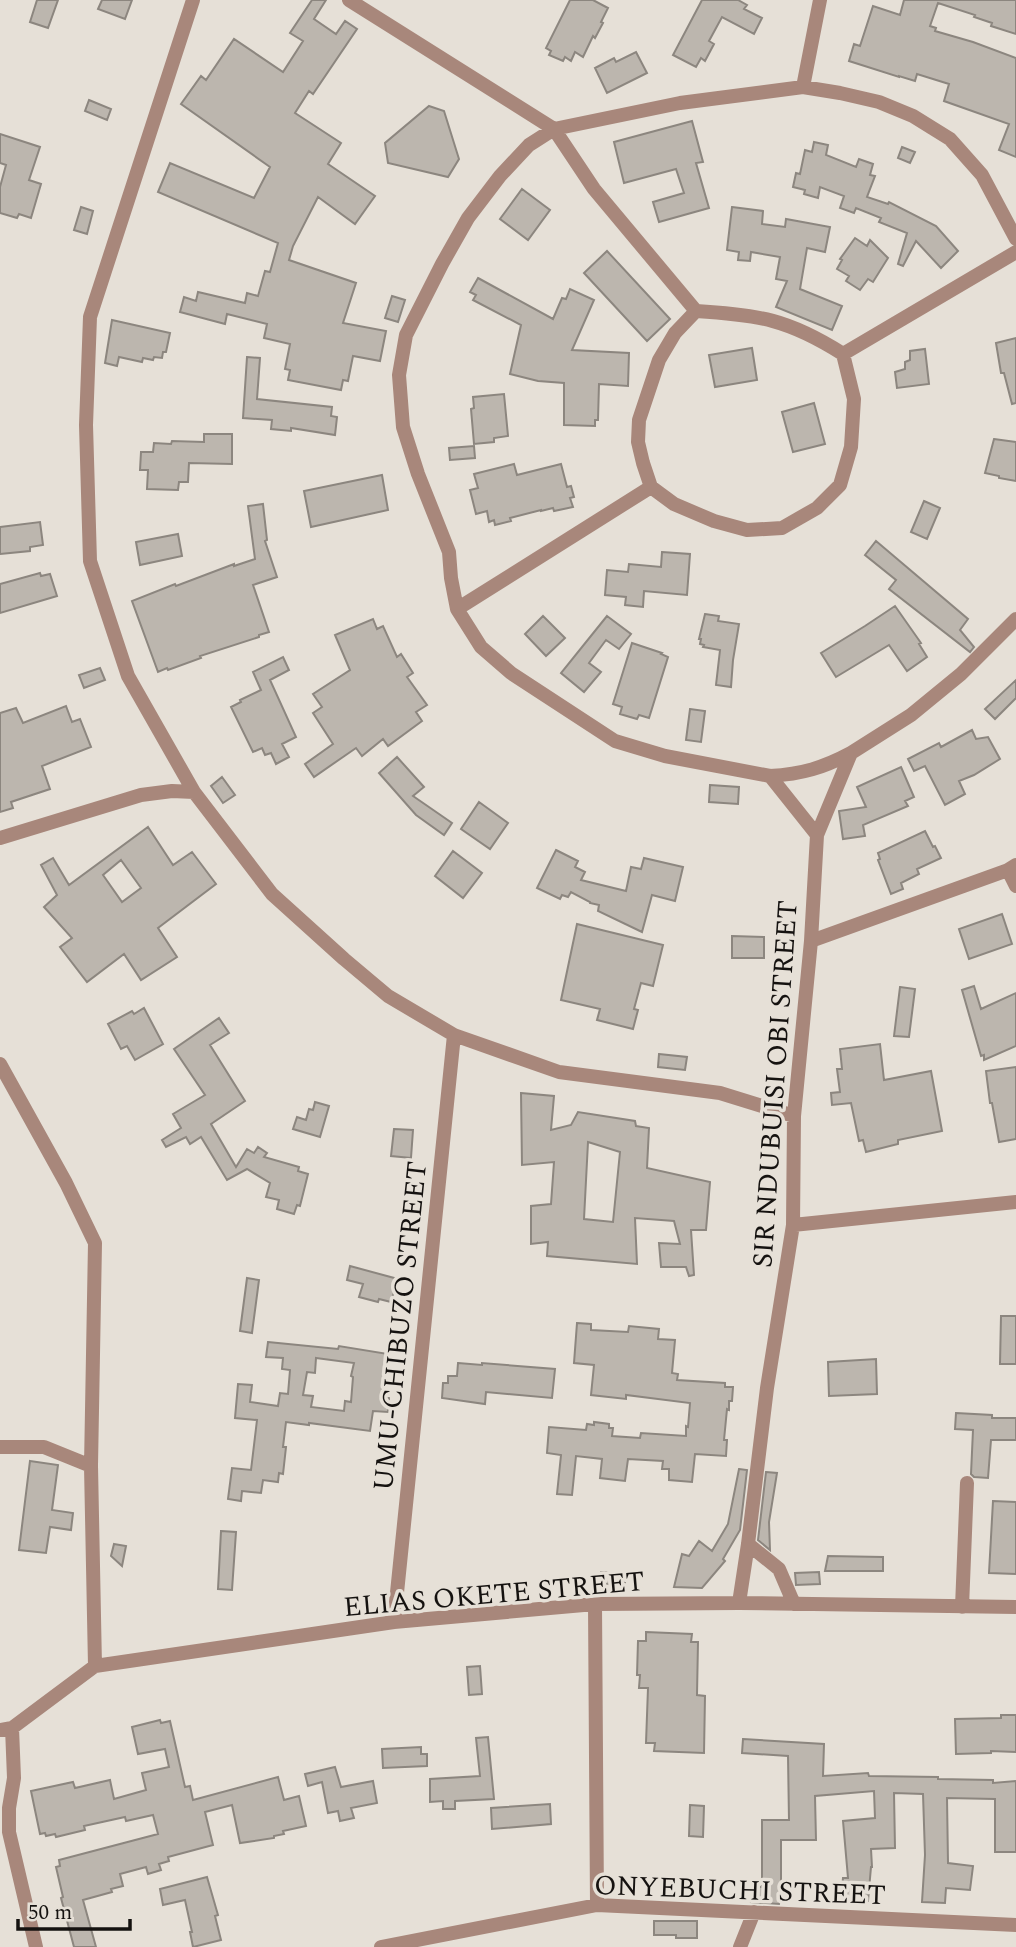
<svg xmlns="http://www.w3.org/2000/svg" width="1016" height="1947" viewBox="0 0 1016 1947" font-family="Spectral,serif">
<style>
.building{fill:#bcb6ae;stroke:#8c867f;stroke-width:2;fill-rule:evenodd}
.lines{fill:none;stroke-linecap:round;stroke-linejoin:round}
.minor{stroke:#a8877b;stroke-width:14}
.labels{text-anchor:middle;stroke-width:7;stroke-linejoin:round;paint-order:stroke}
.street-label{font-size:28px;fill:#151210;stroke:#e6e0d7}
</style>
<rect width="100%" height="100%" fill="#e6e0d7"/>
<!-- building -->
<path class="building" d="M37,0H58L48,28L30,22Z
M102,0H132L125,19L98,9Z
M312,0H326L314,19L336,34L345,21L357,29L313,94L309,91L295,113L341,143L328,164L375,196L355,224L318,197L293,246L289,260L356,283L343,323L386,331L380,361L353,356L348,381L343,380L341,390L288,380L290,370L285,369L290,344L264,338L267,324L227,314L225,324L180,312L184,297L196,301L198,292L245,303L247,293L258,296L265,271L270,272L278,243L158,192L170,163L254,198L270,167L181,104L201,76L206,80L234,39L283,72L303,41L290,33Z
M570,0H593L608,8L601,22L603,23L595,38L593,36L583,57L575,52L571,61L565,57L563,61L549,55L551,51L546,48Z
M702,0H738L747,5L744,9L762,18L754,34L722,17L709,41L714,44L705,61L701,58L696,67L673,55Z
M904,0H1016V34L991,26L992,23L974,17L975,15L938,3L930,26L936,28L935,31L973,42L1016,58V157L999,150L1009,124L944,101L949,84L917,74L915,81L899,76V77L849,61L854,44L860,46L873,6L900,15Z
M636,52L647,73L607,93L595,68L614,58L616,62Z
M89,100L111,109L107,120L85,111Z
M429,106L444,111L459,159L448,177L388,163L385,143Z
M692,121L703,162L696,163L709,208L659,222L653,202L684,193L676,169L624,183L614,142Z
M0,134L40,147L29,180L41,184L31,218L19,214L17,218L0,213V187L6,165L0,163Z
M814,142L828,145L826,155L856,167L859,159L873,164L870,175L875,176L867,197L888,204L889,202L936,226L958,251L941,268L916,241L903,266L898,264L907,233L879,222L881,218L856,208L854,213L840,208L844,196L820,187L818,198L804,194L805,190L793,187L796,173L800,174L805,150L812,152Z
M902,147L915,152L910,163L898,158Z
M522,189L550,210L528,240L500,219Z
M81,207L93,211L87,234L74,230Z
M732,207L763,211L762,224L785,227L786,219L830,227L825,252L807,248L800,289L842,306L832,330L776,307L787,281L776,279L780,257L751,252L750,261L738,260L739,252L727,250Z
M855,238L867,246L870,240L888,258L873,282L868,279L860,290L846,281L849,276L837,269L842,260L840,259Z
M607,251L670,319L647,341L584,273Z
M478,278L553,319L562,298L566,299L570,289L594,300L572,350L629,353L628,386L599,384L598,420H595V426L564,425V383L538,381L510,374L521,325L473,300L476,295L470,292Z
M392,296L405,300L398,322L385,318Z
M112,320L170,333L166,352H163L162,358L154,357L153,360L143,358L142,362L119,357L117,366L105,363Z
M1016,338V403L1012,404L1004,373H1001L996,343Z
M752,348L757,380L715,387L709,355Z
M925,349L929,384L897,388L895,372L905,369V362L910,360V351Z
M247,357L260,358L257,399L332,407L331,416L337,417L335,435L291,428V431L271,429L272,420L243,418Z
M504,394L508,436L494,438V442L474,444L471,409L474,408L473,397Z
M814,403L825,444L793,452L782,412Z
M204,434H232V464L189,463L188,482H179L178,490L147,489L148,470H140L141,452H153L154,443L171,444L172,441L204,442Z
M994,439L1016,442V481L999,478V476L985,473Z
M474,446L475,458L450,460L449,448Z
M514,464L517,475L561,464L567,487L571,486L574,497L570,498L573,507L554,511L553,508L541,511V510L510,518L511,521L495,525L494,520L489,522L487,511L476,514L470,490L478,488L474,474Z
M382,475L388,510L311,527L304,491Z
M924,501L940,508L927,539L911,532Z
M263,504L267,540L265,541L277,577L253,585L269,632L259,635V637L200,656L201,658L168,670L167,668L158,672L132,601L175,584L176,586L234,564V566L255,559L248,506Z
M40,522L43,545L30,547V551L0,554V527Z
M178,534L182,556L140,565L136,542Z
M876,541L968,619L960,630L974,647L970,652L889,589L896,580L865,555Z
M662,552L690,554L687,595L644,591L643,607L625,605L626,597L605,595L607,570L628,572L629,564L661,567Z
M40,573L41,576L50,574L57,596L0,613V584Z
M895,606L921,643L919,644L927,657L907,671L889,645L836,677L821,653L865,626Z
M705,614L719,616L718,621L739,624L733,660L731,687L716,685L720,650L703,647L704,645L700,644L701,639H699Z
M543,616L565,638L546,656L525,634Z
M607,616L631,634L619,649L606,640L589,663L601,672L584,692L561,673Z
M373,619L377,629L383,626L397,657L401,654L413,673L407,677L427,705L416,712L422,721L388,746L383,739L362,756L356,748L314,777L305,764L333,744L313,713L322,707L313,694L350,670L335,635Z
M632,643L662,653L661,654L668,657L649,718L639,715L637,719L620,714L622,707L613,704Z
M283,657L289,670L270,680L296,737L282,744L289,757L276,764L271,753L265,755L262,748L253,752L231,707L241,702L240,700L261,690L253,672Z
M100,668L105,680L84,688L79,675Z
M1016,680V698L995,719L985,709Z
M66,706L72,722L80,719L91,747L42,766L50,789L11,802L13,808L0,812V713L16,708L23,723Z
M690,709L705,711L701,742L686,740Z
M972,730L976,739L988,737L1000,759L974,775L959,781L965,794L945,805L925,766L914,771L908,759L939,743L941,747Z
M397,757L424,787L413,796L452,823L444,835L416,815L379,773Z
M901,767L914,797L905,801L908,806L863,825L865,836L843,839L839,811L866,807L857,787Z
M222,777L235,795L223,803L211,786Z
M710,785L739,787L738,804L709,802Z
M479,802L508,823L490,849L461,829Z
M148,827L173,865L192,852L216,884L158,928L177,957L141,980L124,954L87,982L60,947L72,938L44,907L57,895L41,865L53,858L69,885ZM121,860L141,888L122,902L103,875Z
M925,831L933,847L935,846L941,858L917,869L919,874L901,883L903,889L891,894L878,860L880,859L878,853Z
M556,850L578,861L575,867L585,872L581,880L626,891L631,867L641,869L644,858L683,867L675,901L652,895L642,932L598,911L599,905L590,903V902L571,892L568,897L562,895L560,899L537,888Z
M453,851L482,873L463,898L435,876Z
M1002,914L1012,944L969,959L959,929Z
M577,924L663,945L653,986L641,983L634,1009L638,1010L633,1029L597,1020L600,1009L561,1000Z
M732,936L764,937V958H732Z
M974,986L981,1009L1016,993V1046L984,1060V1055L981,1056L962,990Z
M900,987L915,989L909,1037L894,1036Z
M144,1008L163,1044L135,1060L127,1046L121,1049L108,1024L132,1011L134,1014Z
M219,1018L229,1033L210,1045L245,1101L211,1124L236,1167L247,1149L254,1153L258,1147L267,1153L264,1157L299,1167L298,1171L308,1174L300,1206L297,1205L294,1214L277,1209L279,1200L266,1197L270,1183L247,1169L227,1180L201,1137L190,1144L186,1137L166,1147L162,1140L181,1128L173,1114L205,1095L174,1049Z
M880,1044L884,1080L931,1071L942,1131L898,1140V1144L866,1152L863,1140L859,1141L851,1103L832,1105L831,1093L840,1092L837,1069H842L840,1049Z
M659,1054L687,1057L685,1070L658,1067Z
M1016,1067V1139L999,1142L992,1103H990L986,1071Z
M521,1093L554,1096L551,1130L571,1125L578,1112L635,1121L636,1126L649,1128L647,1168L710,1182L706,1230H691L694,1275L689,1276L686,1267H661L659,1243L680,1244L674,1221L635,1218L637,1264L547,1256L548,1242L531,1244V1206L551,1204L554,1162L522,1165ZM588,1142L620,1152L613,1222L584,1219Z
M315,1102L329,1106L320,1137L293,1129L297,1117L306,1120L309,1109L313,1110Z
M394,1129L413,1130L411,1158L391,1156Z
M350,1266L398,1279L391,1302L379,1299L378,1302L359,1297L363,1284L347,1280Z
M247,1278L259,1280L252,1333L240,1331Z
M1001,1316H1016V1364H1000Z
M577,1323L591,1324V1330L628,1332L629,1326L659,1329L658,1339L675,1340L672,1373L678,1374L677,1380L725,1383V1387H733L732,1401H729V1410L727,1409L724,1440H727L726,1456L695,1454L692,1482L669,1480V1469H662L663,1461L628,1459L625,1481L600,1478L602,1459L576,1456L572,1495L557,1494L561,1455L547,1453L549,1427L586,1430L587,1424L594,1425V1422L609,1424V1428H613L612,1436L640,1438L641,1433L686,1436V1426L688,1427L690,1403L626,1395V1399L591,1395L594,1365L574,1363Z
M268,1342L338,1349L339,1346L388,1354L381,1397L389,1398L388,1412L373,1411L370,1431L309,1423V1425L286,1422L283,1447H286L283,1474L279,1473L278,1482L263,1480L261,1493L242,1491L241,1501L228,1499L232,1468L251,1470L257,1420L235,1418L238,1384L252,1385L250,1402L278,1406L280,1393L288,1394L290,1370L282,1369L283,1358L266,1357ZM316,1358L354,1363L351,1376L353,1377L351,1402L345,1401L344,1411L311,1407L313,1396L303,1395L307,1372L315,1373Z
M876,1359L877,1394L829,1396L828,1362Z
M458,1363L482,1365V1363L555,1369L552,1398L486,1392L485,1404L442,1398L443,1383H448V1376H457Z
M956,1413L992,1415V1418H1016V1440H991L988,1478L974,1477L971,1474L973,1430L955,1429Z
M30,1461L58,1465L52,1510L73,1513L71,1530L50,1527L46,1553L19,1550Z
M739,1469L747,1470L740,1530L723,1559L725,1561L702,1588L674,1587L682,1554L689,1556L699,1541L712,1551L728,1524Z
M766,1472L777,1473L769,1522L770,1550L758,1540Z
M993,1501L1016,1502V1574L989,1573Z
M221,1531L236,1532L232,1590L218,1589Z
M114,1544L126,1546L122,1566L111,1556Z
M828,1556L883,1557V1571H825Z
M601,1572L625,1573V1585L601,1584Z
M819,1572L820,1584L796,1585L795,1573Z
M646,1632L692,1634L691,1642H698L697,1695L705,1696L704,1753L654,1751L655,1743H646L648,1688H639L640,1675H637L638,1641H646Z
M480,1666L482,1694L469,1695L467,1667Z
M1001,1715H1016V1752L991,1751V1753L956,1754L955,1719L1001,1718Z
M160,1720L161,1723L170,1721L185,1787L190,1786L193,1800L278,1777L284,1800L299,1796L306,1826L283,1831L284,1834L274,1836V1838L240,1843L232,1805L205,1812L213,1845L168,1857L169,1861L159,1864L161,1870L148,1874L146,1867L120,1874L123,1886L111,1889L112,1892L83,1900L96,1947H74L61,1898L63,1897L56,1867L60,1866L59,1860L158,1834L153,1815L126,1821L125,1817L84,1826L85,1830L56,1837L55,1834L46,1836L45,1833L40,1834L31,1791L73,1782L75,1788L110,1780L114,1799L146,1790L142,1773L169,1767L165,1749L138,1754L132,1727Z
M488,1737L494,1799L455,1801V1809H443V1801L430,1802V1779L480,1776L476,1738Z
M743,1739L824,1744L823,1776L868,1773L869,1776L938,1777V1779L993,1780V1783L1016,1781V1852H995V1799L947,1798L948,1863L973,1866L970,1890L946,1888L945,1903L922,1902L925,1855L923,1794L894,1793L895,1848L871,1849L872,1867H871L868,1901L841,1899L843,1878H848L843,1821L875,1818L874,1791L815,1796L816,1840H781V1893L779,1904L751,1902L754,1886L762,1887V1820H789L788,1756L742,1753Z
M421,1747V1754H427V1766L383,1768L382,1749Z
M335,1767L341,1787L373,1781L377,1803L351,1808L354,1818L340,1821L338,1811L328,1813L322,1782L308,1786L305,1774Z
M550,1804L551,1824L492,1829L491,1808Z
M690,1805L704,1806L703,1837L689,1836Z
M207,1877L218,1915L215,1916L221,1940L193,1947L190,1932H192L185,1900L163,1905L160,1889Z
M654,1921H697V1938H676V1935H654Z"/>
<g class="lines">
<!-- minor -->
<path class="minor" d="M193,0L90,317L86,425L90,561L128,676L194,792L272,894L344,959L388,996L454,1035L559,1072L720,1093L794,1116
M349,0L554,129L594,189L696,311C759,315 788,319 843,354L1016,252
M803,87L820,0
M696,311L675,333L659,360L639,420L638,442L643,463L651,487L674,504L714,521L747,530L782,528L817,508L840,485L851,447L854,399L843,354
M457,609L651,487
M770,776C802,774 823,768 851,753
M817,835L770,776L665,756L615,741L511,673L481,647L457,609L451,578L449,552L418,474L403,427L399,375L406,335L442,264L468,218L500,176L529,145L554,129L680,103L803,87L840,93L879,102L913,116L950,139L982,175L1016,239
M0,838L141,795L172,791L194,792
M1008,870L1016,886
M811,941L1008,870L1016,865
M0,1064L66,1183L95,1243L91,1466L95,1666
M793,1225L1016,1202
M0,1447H44L91,1466
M748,1544L779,1569L794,1604
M739,1603L748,1544L767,1388L793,1225L794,1116L811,941L817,835L851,753L911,715L961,674L1016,619
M595,1604L597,1905
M962,1607L967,1483
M394,1622L454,1035
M12,1728L14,1778L9,1808V1832L36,1947
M0,1730L12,1728L95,1666L394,1622L595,1604L739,1603L1016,1607
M381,1947L597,1905L1016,1925
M740,1947L754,1912"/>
</g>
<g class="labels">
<!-- street labels -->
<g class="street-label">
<text transform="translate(774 1084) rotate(-86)" y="10">SIR NDUBUISI OBI STREET</text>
<text transform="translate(399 1326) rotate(-84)" y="10">UMU-CHIBUZO STREET</text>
<text transform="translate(494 1593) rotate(-5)" y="10">ELIAS OKETE STREET</text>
<text transform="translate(740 1889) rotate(2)" y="10">ONYEBUCHI STREET</text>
</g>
</g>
<!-- scale -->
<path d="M18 1919v10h112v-10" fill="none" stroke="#151210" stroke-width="3.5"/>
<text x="28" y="1919" font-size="21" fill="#151210" stroke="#e6e0d7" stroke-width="5" paint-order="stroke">50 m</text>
</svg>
